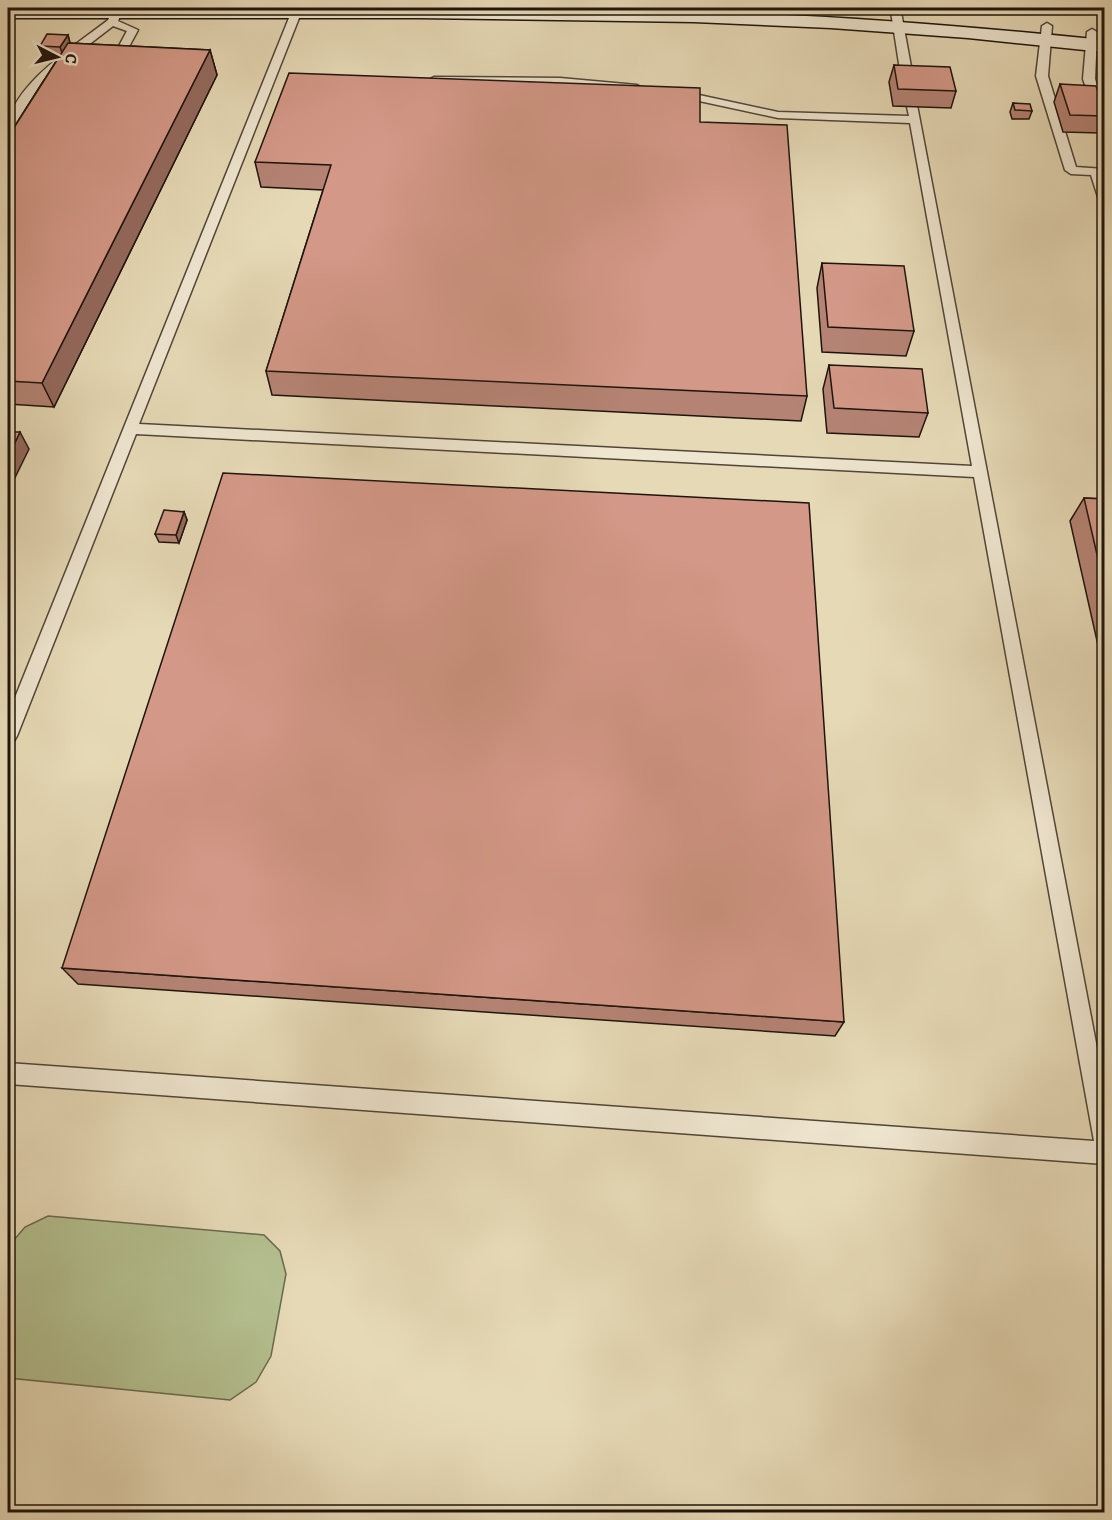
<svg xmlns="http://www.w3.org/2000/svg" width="1112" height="1520" viewBox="0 0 1112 1520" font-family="Alegreya,serif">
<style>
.green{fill:#b4bf8f;stroke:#696a4e;stroke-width:1.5}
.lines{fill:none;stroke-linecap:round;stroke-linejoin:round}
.service-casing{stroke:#504537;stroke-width:3}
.secondary-casing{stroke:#1e140d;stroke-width:3}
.service{fill:#efe6d0;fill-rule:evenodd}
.secondary{fill:#efe6d0;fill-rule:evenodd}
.wall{fill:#b58374;stroke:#1e140d;stroke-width:1.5}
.shaded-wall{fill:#946a5e;stroke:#1e140d;stroke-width:1.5}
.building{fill:#d39887;stroke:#1e140d;stroke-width:1.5}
</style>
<rect width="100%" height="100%" fill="#e6d9b6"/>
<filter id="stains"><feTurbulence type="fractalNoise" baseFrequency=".00333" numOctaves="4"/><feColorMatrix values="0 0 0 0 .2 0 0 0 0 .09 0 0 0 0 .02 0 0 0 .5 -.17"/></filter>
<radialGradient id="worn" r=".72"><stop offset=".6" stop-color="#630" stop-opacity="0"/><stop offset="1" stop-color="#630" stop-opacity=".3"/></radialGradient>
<!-- green -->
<path class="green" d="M48,1216L264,1235L280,1251L286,1274L271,1356L256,1382L230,1400L8,1378V1247L25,1227Z"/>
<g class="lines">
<defs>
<path id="service" d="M114,8H124L118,21L138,30L125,54L132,56V60H118L113,57L127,31L113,26L43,80L12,129L8,130C8,87 76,45 108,20Z
M888,8H898L901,12L914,83L912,85H904L902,83L891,12Z
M296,10L301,13L139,424L972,466L910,123L778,118L676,96L670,93L676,90L778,112L909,116L907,107L909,105H917L1104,1085V1164L8,1084V1063L1094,1141L974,477L136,434L17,736L14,741L8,743V715L291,13Z
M1047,23L1052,26L1048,76L1076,167L1104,169V201L1098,197L1091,175L1071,174L1065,170L1036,76L1042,26Z
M1092,29L1097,32L1095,79L1104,108V126L1098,123L1083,79L1087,32Z
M434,77L560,78L637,85L643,88L637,91L560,84L430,82L428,80Z"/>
<path id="secondary" d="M8,8C235,8 464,4 691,11C829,15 967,26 1104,40V52L968,38L831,28L694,22L419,18H8Z"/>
</defs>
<!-- service casing -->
<use href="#service" class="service-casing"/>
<!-- secondary casing -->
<use href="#secondary" class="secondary-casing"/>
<!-- service -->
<use href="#service" class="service"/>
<!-- secondary -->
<use href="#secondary" class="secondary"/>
</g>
<!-- wall -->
<path class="wall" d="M68,35L70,43L210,50L217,75L54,407L8,404V137L60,55H43L40,46Z
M894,65L956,91L951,108L893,106L889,82Z
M1060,84L1104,110V122L1100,133L1063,132L1054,102Z
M1013,103L1032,111L1029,119H1012L1010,112Z
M700,122L807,396L801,421L272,395L266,371L323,190L261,187L255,162Z
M822,263L914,331L906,356L822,352L817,288Z
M829,365L928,413L919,437L827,433L823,389Z
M1084,498L1104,499V672L1070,521Z
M184,512L187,520L179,543L159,542L155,534Z
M62,968L844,1022L835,1036L78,984Z"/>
<!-- shaded-wall -->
<path class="shaded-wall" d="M68,35L70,43L63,55L60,47Z
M210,50L217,75L54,407L42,383Z
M20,432L29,449L8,492V457Z
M184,512L187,520L179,543L176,535Z"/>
<!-- building -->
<path class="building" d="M47,34L68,35L60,47L40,46Z
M68,43L210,50L42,383L8,381V137Z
M894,65L950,67L956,91L898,89Z
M289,73L700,88V122L787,125L807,396L266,371L331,165L255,162Z
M1060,84L1096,86L1104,110V116L1070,115Z
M1013,103L1030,104L1032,111L1015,110Z
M822,263L904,266L914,331L828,327Z
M829,365L922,369L928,413L834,408Z
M8,432H20L8,457Z
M223,473L809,503L844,1022L62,968Z
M1084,498L1104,499V585Z
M164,510L184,512L176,535L155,534Z"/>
<!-- margin -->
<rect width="1112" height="1520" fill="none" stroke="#e6d9b6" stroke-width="30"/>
<rect x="9" y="9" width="1094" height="1502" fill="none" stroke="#1e140d" stroke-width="3"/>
<rect x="15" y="15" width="1082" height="1490" fill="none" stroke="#1e140d" stroke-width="1.5"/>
<!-- north arrow -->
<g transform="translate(57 57) rotate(97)" stroke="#efe6d0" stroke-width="4.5" paint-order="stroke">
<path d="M0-4.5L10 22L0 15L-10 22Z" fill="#1e140d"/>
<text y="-9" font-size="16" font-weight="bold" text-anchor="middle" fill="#1e140d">С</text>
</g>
<rect width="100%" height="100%" filter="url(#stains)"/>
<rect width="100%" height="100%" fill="url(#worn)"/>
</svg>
